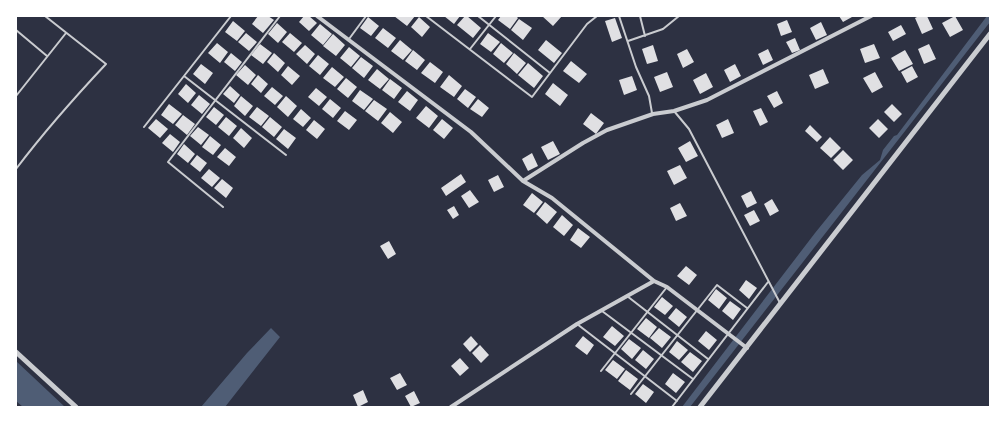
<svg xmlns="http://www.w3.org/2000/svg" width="1006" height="423" viewBox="0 0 1006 423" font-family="Roboto,sans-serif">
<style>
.water{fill:#4f5d75}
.building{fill:#e0e0e3}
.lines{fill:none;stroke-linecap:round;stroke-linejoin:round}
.service{stroke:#caccd0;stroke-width:2}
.minor{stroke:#caccd0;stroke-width:4}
.tertiary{stroke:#caccd0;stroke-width:5}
</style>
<rect width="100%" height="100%" fill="#2d3142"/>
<!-- water -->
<path class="water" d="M987,16H990V22L690,407H682L815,233L862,175L880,160L883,150L894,136L897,135Z
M271,328L280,337L225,407H201L247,353Z
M16,361L65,407H23L16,401Z"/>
<!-- building -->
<path class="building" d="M258,16H268L274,20L263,33L252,24Z
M304,16H309L317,23L309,31L299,22Z
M394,16H415L407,26Z
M444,16H460L454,24Z
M465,16H467L481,28L473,38L457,25Z
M501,16H516L518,18L510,29L498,20Z
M542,16H562L553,26Z
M839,16H852V17L843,22Z
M919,16H927L933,29L922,34L915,18Z
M955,16L963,30L950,37L942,23Z
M368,17L379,26L371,36L360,28Z
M419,17L430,27L422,37L411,27Z
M615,18L622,38L612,42L605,21Z
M519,19L532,28L523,40L511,30Z
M787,20L792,32L781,36L777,24Z
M233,21L245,31L237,41L225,32Z
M821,22L827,35L816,40L810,28Z
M277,23L287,32L278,43L268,34Z
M320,24L332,34L323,45L311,35Z
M901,25L906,34L893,41L888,32Z
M383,28L396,38L388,48L375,38Z
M246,33L257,42L249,51L238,42Z
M290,33L302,43L294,52L282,42Z
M488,33L500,42L491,52L480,44Z
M333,34L345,45L336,56L323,46Z
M795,38L800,50L792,53L786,42Z
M400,40L412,50L403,60L391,51Z
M546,40L562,53L554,63L538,50Z
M217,43L228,52L220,63L208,53Z
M501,43L513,53L504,63L493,54Z
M260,44L272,53L263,64L251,55Z
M874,44L880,58L865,63L860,49Z
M929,44L936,59L924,64L918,49Z
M305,45L315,54L307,64L296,54Z
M653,45L658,61L647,64L642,49Z
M349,47L360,56L351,67L340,58Z
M687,49L694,62L683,68L677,54Z
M768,49L773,60L763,65L758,54Z
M413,50L425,60L417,70L405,61Z
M905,50L913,64L899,71L891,58Z
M231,53L242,62L235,71L224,62Z
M274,53L285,63L278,72L267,62Z
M514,53L526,63L517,74L506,64Z
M318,55L329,64L320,75L309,66Z
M361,57L373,66L364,78L352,68Z
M571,61L587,74L579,83L563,71Z
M430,62L443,72L435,83L421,73Z
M528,63L543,76L534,88L518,75Z
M201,64L213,73L205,84L193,74Z
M735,64L741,76L730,82L724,70Z
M245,65L256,75L248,85L236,75Z
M288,66L300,76L292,85L281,75Z
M912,66L918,77L907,83L901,72Z
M332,67L344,77L335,87L323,78Z
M377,69L389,79L380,89L368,80Z
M823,69L829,83L815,89L809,75Z
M667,72L673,87L660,92L654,77Z
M875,72L883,87L872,93L863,78Z
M706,73L713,87L700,94L693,80Z
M258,75L268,84L261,93L251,84Z
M449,75L462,86L454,97L440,87Z
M632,76L637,90L624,95L619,80Z
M346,78L357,87L348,98L337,89Z
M390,79L402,88L394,99L382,90Z
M553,83L568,95L560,106L545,94Z
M186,84L196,93L188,103L178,94Z
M230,86L240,95L234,103L223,94Z
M272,87L283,96L275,105L264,96Z
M316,88L327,97L319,106L308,97Z
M465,89L476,97L468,108L457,99Z
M360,90L373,99L364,110L352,101Z
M407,91L418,100L410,111L398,102Z
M777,91L783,103L774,108L767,96Z
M199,95L210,104L202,114L191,105Z
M241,96L253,106L245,116L234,106Z
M286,96L297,106L288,117L277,107Z
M330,99L341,108L333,118L322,109Z
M478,99L489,108L482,117L470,109Z
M374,100L387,109L378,121L365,111Z
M169,104L182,114L173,124L161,115Z
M892,104L902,114L894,122L884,112Z
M426,106L438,116L429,128L416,118Z
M214,107L224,115L216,125L206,117Z
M257,107L269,116L261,126L249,117Z
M761,108L768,122L760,126L753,111Z
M301,109L311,118L303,127L293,119Z
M345,111L357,120L349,130L337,121Z
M390,112L402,122L393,133L381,123Z
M591,113L604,123L596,134L583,124Z
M183,115L195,124L187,135L175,125Z
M226,117L237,126L229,136L218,127Z
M270,117L282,127L274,137L262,127Z
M156,119L168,129L160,138L148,128Z
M442,119L453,128L444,139L433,130Z
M728,119L734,133L722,138L716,125Z
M878,119L888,129L879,138L869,128Z
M314,120L325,129L317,139L306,130Z
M810,125L822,137L817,142L805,131Z
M198,127L209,135L201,145L190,136Z
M241,128L252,138L244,148L233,138Z
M284,129L296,138L288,149L276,139Z
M170,134L180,142L173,152L162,143Z
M210,136L221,145L213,155L202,147Z
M830,137L841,148L831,158L820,148Z
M553,141L560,154L548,160L541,147Z
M690,141L698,156L686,162L678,148Z
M184,144L195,154L188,163L177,154Z
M225,148L236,157L229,166L217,157Z
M843,150L853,160L843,170L833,160Z
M532,153L538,166L528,171L522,159Z
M197,155L207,163L200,172L190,164Z
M680,165L687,178L674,185L667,171Z
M209,169L220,178L212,187L201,178Z
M461,174L466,182L446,196L441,188Z
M498,175L504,187L494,192L488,180Z
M222,179L233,188L226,198L214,188Z
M470,190L479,202L469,208L461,196Z
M751,191L757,203L747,208L741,196Z
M532,193L543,202L534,213L523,205Z
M772,199L779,211L770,216L764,204Z
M545,202L557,212L547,224L536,214Z
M680,203L687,216L676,221L670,208Z
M454,206L459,215L453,219L447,210Z
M754,210L760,221L750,226L744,215Z
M562,215L573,225L564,236L553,227Z
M578,228L590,237L581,248L570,240Z
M389,241L396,254L388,259L380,246Z
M686,266L697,275L689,285L677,276Z
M746,280L757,288L749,299L739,290Z
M716,289L727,298L719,309L708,300Z
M662,297L673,306L665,315L654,307Z
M730,301L741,309L733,320L722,311Z
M676,308L687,317L679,327L668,318Z
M646,318L657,327L649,338L637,329Z
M612,326L624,336L615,346L603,337Z
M659,328L671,337L662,348L650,338Z
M706,331L717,340L709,350L698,341Z
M471,336L478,344L470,352L463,344Z
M583,336L594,345L587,355L575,346Z
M629,339L641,348L632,359L621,349Z
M677,341L688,350L679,360L669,352Z
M480,345L489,355L481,363L472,353Z
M643,350L654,359L646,369L635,360Z
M690,352L702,361L693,372L681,362Z
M460,358L469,368L460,376L451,366Z
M613,360L625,369L617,379L605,370Z
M626,370L638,379L630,390L618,381Z
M400,373L407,385L397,390L390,378Z
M673,373L685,382L676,393L665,384Z
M643,384L654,392L646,403L635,394Z
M363,390L368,402L358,407L353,395Z
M414,391L420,403L411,407L405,396Z"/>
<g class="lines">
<!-- service -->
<path class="service" d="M426,16L532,97L587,24L597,16
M478,16L550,73
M619,16L636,67L649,96L652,113
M640,16L645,36
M16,30L47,56
M349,39L366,16
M628,41L663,29L679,16
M470,49L496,16
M184,76L286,155
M16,96L66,33
M674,111L689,129L780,303
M144,127L231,16
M16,169C44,132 75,97 106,64L45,16
M223,207L168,162L280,16
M627,296L708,359
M602,311L693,379
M577,324L677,401
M601,371L667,287
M631,394L717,285L747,308
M672,407L768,282"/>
<!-- minor -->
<path class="minor" d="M317,16L471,132L523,181L552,198L654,281L667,287L747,348
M523,181L583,143L607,130L653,114L674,111L707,100L871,16
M451,407L577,324L654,281"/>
<!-- tertiary -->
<path class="tertiary" d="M16,352L76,407
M700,407L990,34"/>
</g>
<!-- border -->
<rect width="1006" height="423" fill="none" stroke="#ffffff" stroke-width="34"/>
</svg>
